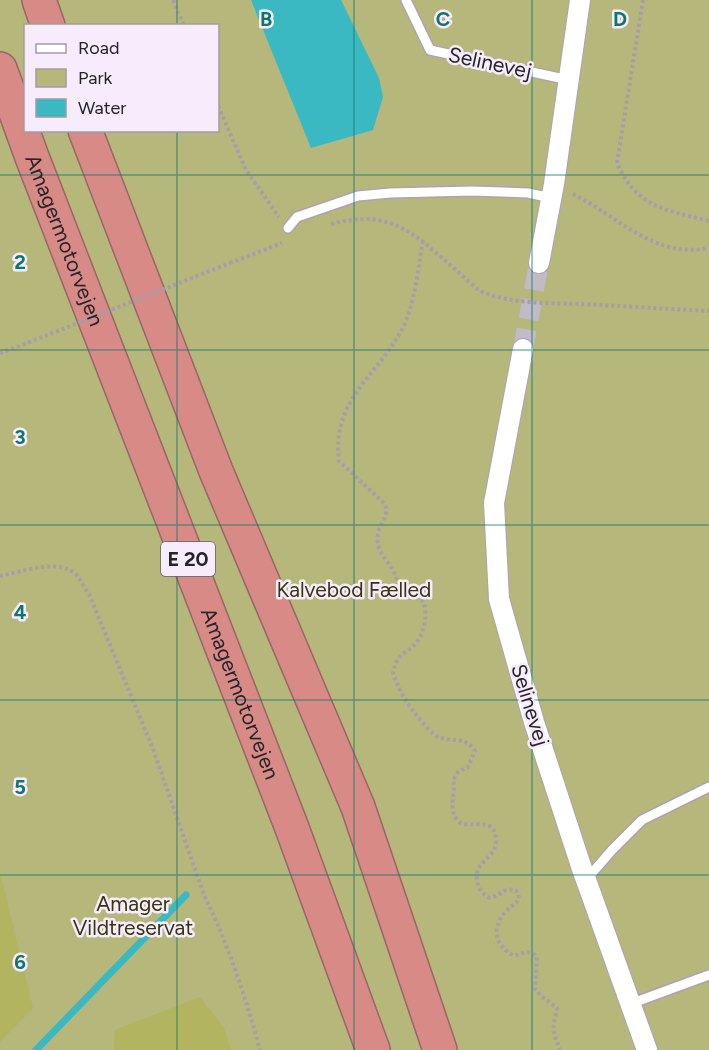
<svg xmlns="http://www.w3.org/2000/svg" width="709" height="1050" viewBox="0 0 709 1050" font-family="Figtree,sans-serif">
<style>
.green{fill:#b5b77b;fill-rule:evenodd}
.forest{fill:#b2b460}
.water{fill:#3bb9c2}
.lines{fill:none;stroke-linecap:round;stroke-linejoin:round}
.stream{stroke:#3bb9c2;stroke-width:7}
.minor-tunnel{stroke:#c1bac7;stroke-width:20;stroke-dasharray:20 10;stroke-linecap:butt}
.service-casing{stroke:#ada3b2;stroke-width:12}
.minor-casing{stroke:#ada3b2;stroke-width:22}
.motorway-casing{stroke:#996665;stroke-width:36}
.path{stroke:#a59eaa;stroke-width:4;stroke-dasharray:3 3;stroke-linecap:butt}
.service{stroke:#fff;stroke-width:9}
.minor{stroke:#fff;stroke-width:20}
.motorway{stroke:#d78a86;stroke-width:33}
.path-bridge{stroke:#a59eaa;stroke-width:4;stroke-dasharray:3 3;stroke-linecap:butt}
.grid{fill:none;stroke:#0f766e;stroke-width:1.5;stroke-opacity:0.55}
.labels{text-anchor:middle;stroke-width:5;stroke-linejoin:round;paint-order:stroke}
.shield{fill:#f6ecfb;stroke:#656068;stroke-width:1.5}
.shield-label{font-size:20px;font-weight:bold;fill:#272429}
.street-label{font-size:21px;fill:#272429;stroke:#f6ecfb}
.park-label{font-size:21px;fill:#353611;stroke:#f6ecfb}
.grid-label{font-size:20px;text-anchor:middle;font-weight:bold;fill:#0f766e;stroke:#f6ecfb;stroke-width:5;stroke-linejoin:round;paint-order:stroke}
</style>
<rect width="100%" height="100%" fill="#e8dfee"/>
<!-- green -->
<path class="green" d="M0,0H709V1050H0ZM26,26H218V130H26Z"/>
<!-- forest -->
<path class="forest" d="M0,872L33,1008L0,1042Z
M200,997L224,1028L231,1050H114L115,1030Z"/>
<!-- water -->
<path class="water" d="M251,0H341L379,78L383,97L373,130L311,148Z"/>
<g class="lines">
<!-- stream -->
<path class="stream" d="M36,1050L186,895"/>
<!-- minor-tunnel -->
<path class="minor-tunnel" d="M523,349L539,263"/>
<defs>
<path id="service" d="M406,0L430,50L569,80
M288,228L297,217L358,196L390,193L472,191L528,193L551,198
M586,880L612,850L642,820L709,787
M630,1004L709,975"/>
<path id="minor" d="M539,263L554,184L580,0
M523,349L494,503L499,599L534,722L581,866L647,1050"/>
<g id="motorway">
<path d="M39,0L48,26"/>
<path id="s1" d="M0,69L32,157L292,828L373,1050"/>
<path d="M85,130L216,471L358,807L440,1050"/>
</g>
</defs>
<!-- service casing -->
<use href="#service" class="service-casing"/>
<!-- minor casing -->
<use href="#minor" class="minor-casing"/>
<!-- motorway casing -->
<use href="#motorway" class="motorway-casing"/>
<!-- path -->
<path class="path" d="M173,0L184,26
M643,0L617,163C637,208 666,210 709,221
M218,106L246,170L279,217
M573,194C619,217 654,259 709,248
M331,224C392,208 414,234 456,270C465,278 475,289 485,293C515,304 549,303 581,304C623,306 666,309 709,311
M423,241C418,268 416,297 405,323C382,374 331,396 339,461L384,503C391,516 380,521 378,534C375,551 387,559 394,572C397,578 397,585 402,590C408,596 416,597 423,601C428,614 425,632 416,643C405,655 396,654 393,673C401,695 409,707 424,724C428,728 433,735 438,737C453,743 465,735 475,751L468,767L458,772L453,780C457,795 447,806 457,820C466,832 496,812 496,841C496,859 473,862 477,880C478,889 483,894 490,898C502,895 506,885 518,892L519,899C515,905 510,907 505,912C491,929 495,946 514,956C523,953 530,949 537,957L535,989L541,996L557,1008C553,1029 551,1028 560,1050
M230,263L282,243
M0,353L17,347
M0,576C23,572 61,556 78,577C82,582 85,589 89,594L153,749L204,895C227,941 247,1001 260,1050"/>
<!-- service -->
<use href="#service" class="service"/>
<!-- minor -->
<use href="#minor" class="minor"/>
<!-- motorway -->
<use href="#motorway" class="motorway"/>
<!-- path-bridge -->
<path class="path-bridge" d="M17,347L230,263"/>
</g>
<!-- grid -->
<path class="grid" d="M177,0V26M354,0V1050M532,0V1050M177,130V1050M0,175H709M0,350H709M0,525H709M0,700H709M0,875H709"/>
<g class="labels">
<!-- shield labels -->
<rect class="shield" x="161" y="542" width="54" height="34" rx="4.5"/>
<g class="shield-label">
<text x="188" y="566">E 20</text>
</g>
<!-- street labels -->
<g class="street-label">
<text transform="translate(490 63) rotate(12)" y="7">Selinevej</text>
<text dy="7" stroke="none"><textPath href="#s1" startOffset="183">Amagermotorvejen</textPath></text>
<text dy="7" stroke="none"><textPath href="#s1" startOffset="669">Amagermotorvejen</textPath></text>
<text transform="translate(530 705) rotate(73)" y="7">Selinevej</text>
</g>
<!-- park labels -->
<g class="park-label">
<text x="354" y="597">Kalvebod Fælled</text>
<text x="133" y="911">Amager<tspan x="133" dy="24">Vildtreservat</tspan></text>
</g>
</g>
<g class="grid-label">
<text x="266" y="26">B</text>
<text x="443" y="26">C</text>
<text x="620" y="26">D</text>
<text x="20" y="269">2</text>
<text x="20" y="444">3</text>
<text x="20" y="619">4</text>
<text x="20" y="794">5</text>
<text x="20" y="969">6</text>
</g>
<!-- legend -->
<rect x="24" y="24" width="195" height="108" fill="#f6ecfb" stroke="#a39ca7" stroke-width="1.5"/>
<rect x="36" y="44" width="30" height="9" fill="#ffffff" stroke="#a39ca7" stroke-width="1.5"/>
<text x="78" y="54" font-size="18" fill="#272429">Road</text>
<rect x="36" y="69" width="30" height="18" fill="#b5b77b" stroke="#a39ca7" stroke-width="1.5"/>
<text x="78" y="84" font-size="18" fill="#272429">Park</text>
<rect x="36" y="99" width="30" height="18" fill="#3bb9c2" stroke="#a39ca7" stroke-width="1.5"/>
<text x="78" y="114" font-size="18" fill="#272429">Water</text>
</svg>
